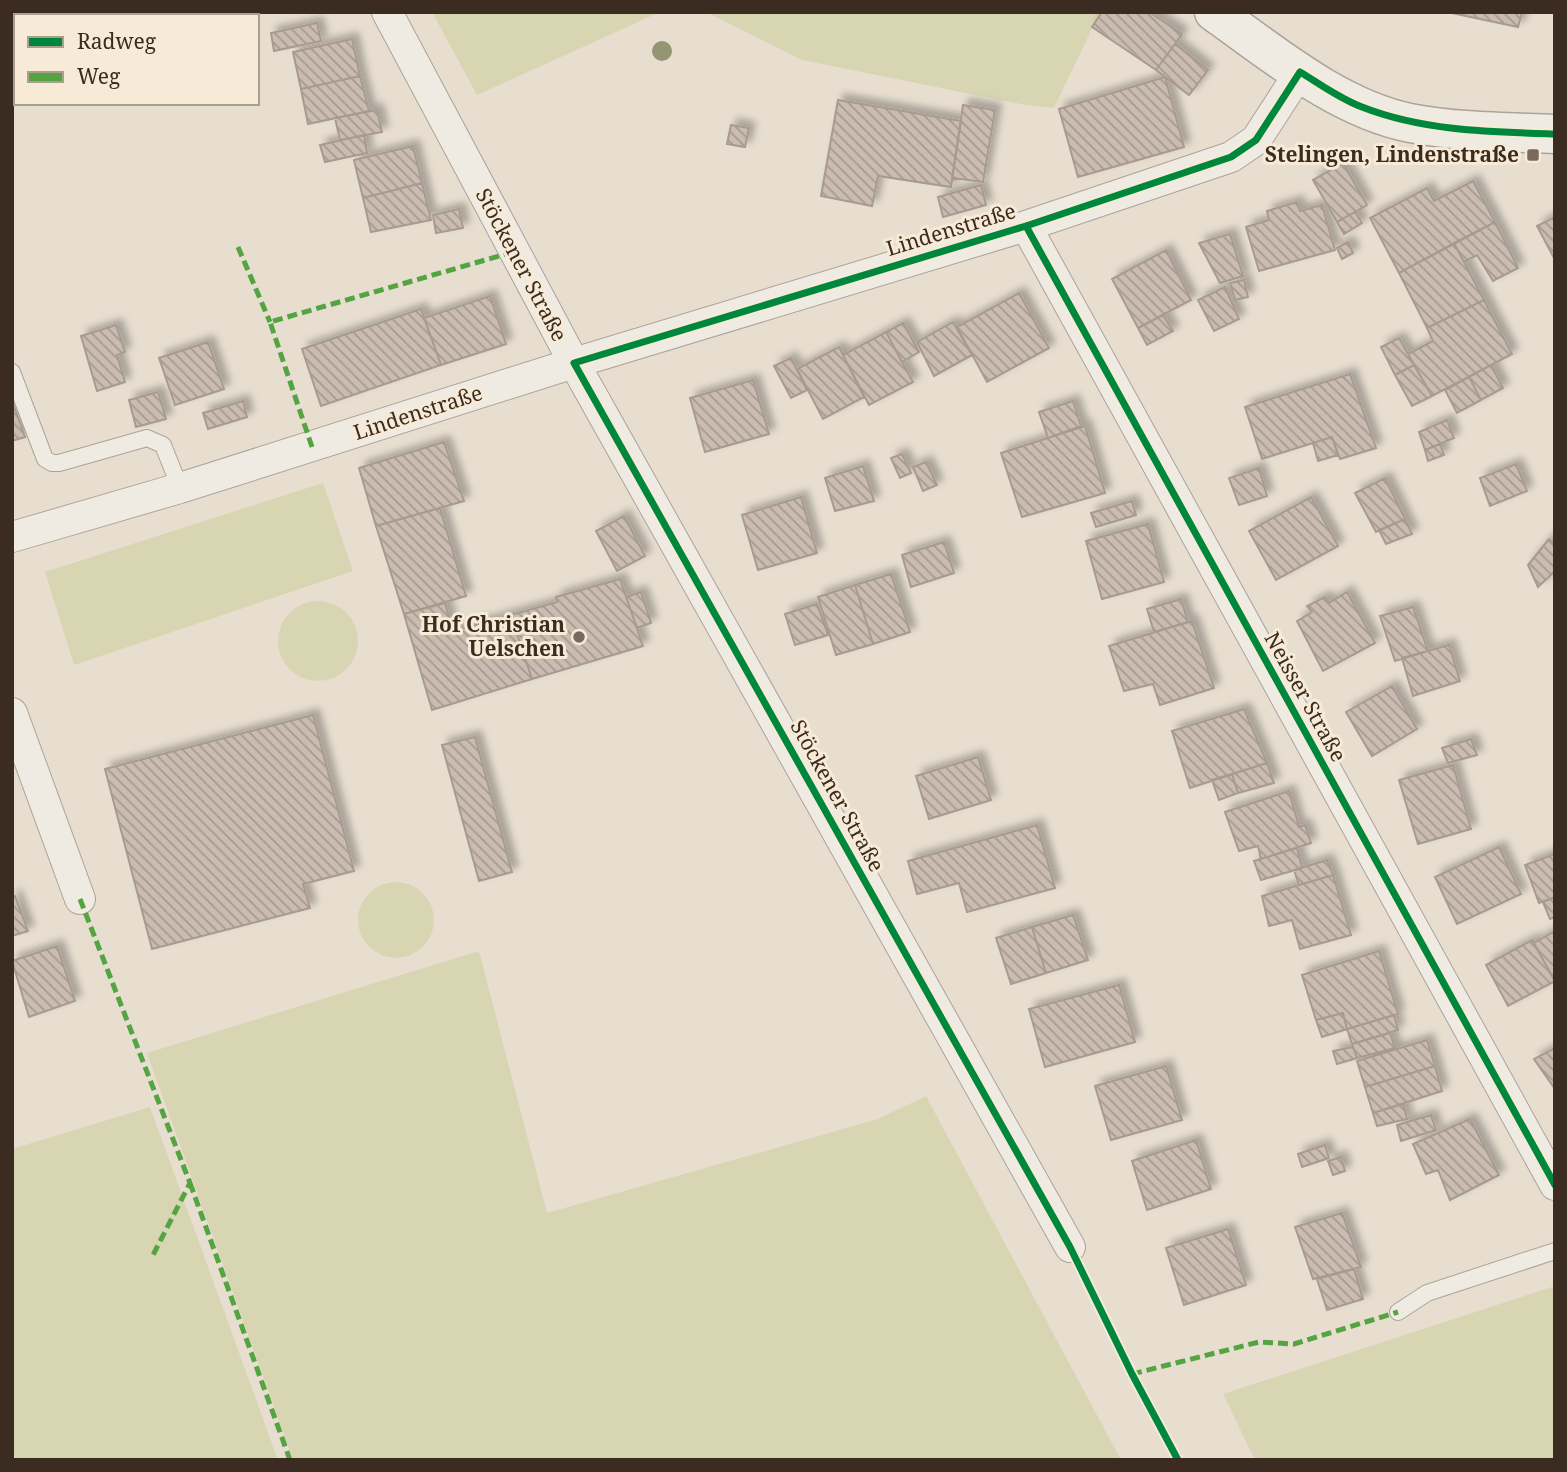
<svg xmlns="http://www.w3.org/2000/svg" width="1567" height="1472" viewBox="0 0 1567 1472" font-family="'Noto Serif',serif">
<style>
.green{fill:#d8d5b2}
.building{fill:url(#building-back-hatch);stroke:#a89a8f;stroke-width:2;filter:url(#shadow)}
.lines{fill:none;stroke-linecap:round;stroke-linejoin:round}
.service-casing{stroke:#aca399;stroke-width:18}
.minor-casing{stroke:#aca399;stroke-width:32}
.tertiary-casing{stroke:#aca399;stroke-width:41}
.service{stroke:#efeae2;stroke-width:16}
.minor{stroke:#efeae2;stroke-width:30}
.tertiary{stroke:#efeae2;stroke-width:38}
.quiet{stroke:#54a441;stroke-width:5;stroke-dasharray:10 5;stroke-linecap:butt}
.cycleway-casing{stroke:#f7ebd7;stroke-width:11}
.cycleway{stroke:#00873e;stroke-width:7}
.tree{fill:#949572}
.poi-dot{fill:#786a5e;stroke:#f7ebd7;stroke-width:2.5}
.labels{text-anchor:middle;stroke-width:6;stroke-linejoin:round;paint-order:stroke}
.poi-label{font-size:21px;font-weight:bold;fill:#3c2b20;stroke:#f7ebd7;text-anchor:end}
.street-label{font-size:21px;fill:#3c2b20;stroke:#f7ebd7}
</style>
<defs>
<pattern id="building-back-hatch" width="6" height="6" patternUnits="userSpaceOnUse" patternTransform="scale(1.75)"><rect width="6" height="6" fill="#cbbcb1"/><path d="M-1 5l2 2M0 0l6 6M5-1l2 2" fill="none" stroke="#a69990"/></pattern>
<filter id="shadow"><feDropShadow dx="6" dy="-6" stdDeviation="3.5" flood-color="#0004"/></filter>
</defs>
<rect width="100%" height="100%" fill="#e7ded0"/>
<!-- green -->
<path class="green" d="M432,12H660L477,95Z
M706,12H1100L1054,108L1026,105L802,60Z
M323,483L353,571L74,665L45,572Z
M278 641a40 40 0 1 1 80 0a40 40 0 1 1-80 0Z
M358 920a38 38 0 1 1 76 0a38 38 0 1 1-76 0Z
M479,951L547,1213L878,1119L926,1096L1121,1460H293L147,1053Z
M150,1107L278,1460H12V1149Z
M1555,1286V1460H1255L1223,1394Z"/>
<!-- building -->
<path class="building" d="M12,12H51V16H16V22H12Z
M51,12H125L102,16H51Z
M1102,12H1149L1182,34L1156,70L1092,27Z
M1447,12H1522L1518,27Z
M317,23L321,41L274,51L271,33Z
M352,39L360,76L301,89L293,52Z
M1175,44L1208,70L1189,95L1156,70Z
M360,76L369,111L308,124L301,89Z
M1165,77L1184,147L1078,177L1059,109Z
M838,100L961,121L951,187L878,176L872,206L821,196Z
M963,105L995,110L983,182L952,178Z
M377,110L382,132L340,140L335,118Z
M731,125L749,128L745,147L727,144Z
M364,135L367,153L325,162L320,145Z
M413,146L422,183L363,198L354,160Z
M1343,163L1367,205L1337,222L1313,180Z
M1473,181L1495,222L1399,273L1370,218L1427,188L1434,201Z
M422,183L431,220L371,232L363,198Z
M981,185L986,205L943,217L938,197Z
M1297,202L1300,211L1322,205L1335,250L1259,271L1246,227L1269,220L1267,211Z
M459,209L463,228L436,233L433,215Z
M1355,212L1362,223L1344,234L1337,222Z
M1555,217V260L1537,226Z
M1495,222L1518,268L1493,281L1477,255L1464,262L1454,243Z
M1230,234L1243,276L1220,283L1199,243Z
M1348,242L1353,253L1342,259L1337,248Z
M1454,243L1484,300L1427,328L1399,273Z
M1166,250L1191,300L1138,328L1112,279Z
M1244,280L1248,297L1235,300L1230,283Z
M1225,287L1239,319L1214,331L1198,300Z
M1019,293L1049,348L987,382L957,327Z
M490,296L506,344L441,365L424,318Z
M1484,300L1512,354L1432,396L1408,354L1433,341L1427,328Z
M421,309L441,365L321,406L302,349Z
M1163,315L1173,331L1147,345L1138,328Z
M953,322L972,355L934,376L917,342Z
M903,323L919,352L902,362L886,332Z
M116,325L125,352L117,355L125,382L97,391L81,336Z
M886,332L913,382L869,405L843,355Z
M1399,338L1414,365L1395,375L1381,347Z
M208,342L224,389L175,405L159,358Z
M839,347L864,397L823,419L797,369Z
M791,358L807,390L791,398L774,366Z
M1414,365L1432,396L1412,406L1395,375Z
M1491,365L1503,388L1481,400L1469,377Z
M1350,374L1376,448L1340,459L1332,437L1262,459L1245,407Z
M1469,377L1481,400L1457,413L1445,390Z
M753,380L769,434L705,452L690,398Z
M158,392L166,419L136,427L129,400Z
M12,401L25,437L12,441Z
M243,401L247,417L208,429L203,413Z
M1073,401L1081,426L1048,438L1039,412Z
M1447,420L1454,438L1425,450L1419,432Z
M1085,426L1105,493L1022,517L1001,453Z
M1332,437L1338,455L1318,461L1313,443Z
M444,442L464,501L376,526L359,468Z
M1440,444L1444,455L1428,461L1425,450Z
M902,454L911,473L900,478L891,458Z
M926,462L937,485L923,491L913,467Z
M1516,464L1527,491L1490,506L1480,478Z
M863,466L874,501L835,511L825,478Z
M1259,468L1267,496L1239,505L1229,478Z
M1385,478L1405,519L1376,532L1355,493Z
M801,497L817,553L758,570L742,515Z
M1311,497L1338,546L1276,580L1249,531Z
M1132,501L1136,515L1096,527L1091,513Z
M440,508L466,596L404,614L376,526Z
M624,516L645,556L617,571L596,531Z
M1405,519L1412,534L1386,544L1379,530Z
M1148,524L1164,582L1102,599L1086,541Z
M1549,539L1555,544V571L1538,587L1528,565Z
M944,542L954,573L911,587L902,555Z
M891,574L910,632L873,644L855,585Z
M620,579L643,646L532,679L511,615L557,602L556,597Z
M855,585L873,644L836,655L818,597Z
M641,592L651,623L637,628L626,597Z
M1347,592L1375,643L1323,671L1297,621L1312,612L1307,606L1325,597L1329,603Z
M1181,599L1188,622L1154,632L1147,609Z
M445,603L453,631L511,615L532,679L432,710L404,614Z
M817,604L828,635L795,645L785,614Z
M1413,607L1428,651L1395,661L1380,616Z
M1192,621L1214,688L1160,705L1153,684L1124,691L1109,646Z
M1449,645L1460,681L1413,696L1402,658Z
M1392,686L1417,729L1372,756L1346,712Z
M1244,709L1267,763L1190,788L1172,731Z
M313,715L354,871L303,884L310,908L152,949L105,769Z
M475,737L512,872L479,881L442,745Z
M1471,739L1477,755L1448,763L1442,748Z
M978,757L991,800L929,819L916,776Z
M1267,763L1274,783L1238,793L1232,774Z
M1453,765L1471,829L1418,844L1399,780Z
M1232,774L1238,793L1219,800L1212,780Z
M1289,791L1299,827L1305,825L1311,843L1261,859L1258,846L1239,851L1225,812Z
M1037,825L1055,888L967,912L959,883L917,894L908,861Z
M1499,847L1521,894L1457,924L1435,877Z
M1297,848L1302,868L1261,880L1254,861Z
M1555,854V897L1539,903L1525,865Z
M1327,860L1333,875L1299,885L1294,870Z
M1333,875L1351,935L1300,949L1292,920L1269,926L1262,896Z
M15,896L28,931L12,936V897Z
M1555,897V917L1550,919L1543,902Z
M1073,915L1088,960L1046,973L1032,927Z
M1032,927L1046,973L1011,984L996,938Z
M1555,931V977L1553,978L1534,943Z
M1532,940L1555,981L1508,1006L1486,965Z
M57,946L75,1001L29,1017L12,961Z
M1379,951L1398,1014L1347,1029L1343,1013L1316,1020L1302,975Z
M1119,985L1135,1042L1045,1067L1029,1009Z
M1343,1013L1347,1029L1322,1037L1316,1020Z
M1394,1015L1398,1030L1352,1044L1347,1029Z
M1390,1033L1395,1048L1357,1058L1352,1044Z
M1427,1040L1435,1066L1365,1087L1357,1061Z
M1353,1047L1357,1058L1337,1064L1333,1051Z
M1555,1048V1089L1534,1059Z
M1166,1066L1182,1120L1111,1140L1095,1086Z
M1435,1066L1442,1091L1373,1113L1365,1087Z
M1403,1104L1407,1119L1377,1126L1373,1113Z
M1431,1115L1436,1130L1401,1141L1397,1125Z
M1470,1119L1499,1175L1450,1200L1438,1170L1426,1174L1413,1144Z
M1196,1140L1211,1189L1147,1210L1132,1161Z
M1325,1145L1329,1158L1302,1167L1298,1154Z
M1341,1157L1345,1171L1333,1175L1328,1161Z
M1342,1213L1361,1267L1313,1279L1295,1227Z
M1228,1229L1246,1285L1184,1305L1166,1248Z
M1354,1269L1363,1299L1327,1310L1317,1279Z"/>
<g class="lines">
<defs>
<path id="service" d="M12,372L45,459L52,463H59L147,438L163,445L180,488
M1398,1312L1427,1293L1555,1251"/>
<path id="minor" d="M387,12L574,363L1070,1247
M1026,226L1555,1185
M12,537L180,488L574,363L1026,226L1231,157L1256,140L1300,72
M12,713L80,899"/>
<path id="tertiary" d="M1214,12C1274,54 1337,108 1410,123C1457,132 1507,132 1555,134"/>
</defs>
<!-- service casing -->
<use href="#service" class="service-casing"/>
<!-- minor casing -->
<use href="#minor" class="minor-casing"/>
<!-- tertiary casing -->
<use href="#tertiary" class="tertiary-casing"/>
<!-- service -->
<use href="#service" class="service"/>
<!-- minor -->
<use href="#minor" class="minor"/>
<!-- tertiary -->
<use href="#tertiary" class="tertiary"/>
<!-- quiet -->
<path class="quiet" d="M238,247L270,322
M312,447L270,322L513,252
M80,899L190,1183L153,1255
M190,1183L290,1460
M1132,1374L1259,1342L1294,1344L1398,1312"/>
<defs>
<path id="cycleway" d="M1026,226L1555,1185
M1178,1460L1132,1374L1070,1247L574,363L1026,226L1231,157L1256,140L1300,72C1320,84 1340,99 1362,107C1423,131 1490,132 1555,134"/>
</defs>
<!-- cycleway casing -->
<use href="#cycleway" class="cycleway-casing"/>
<!-- cycleway -->
<use href="#cycleway" class="cycleway"/>
</g>
<!-- trees -->
<circle class="tree" cx="662" cy="51" r="10"/>
<!-- markers -->
<g class="poi-dot">
<rect x="1526" y="148" width="14" height="14" rx="3.5"/>
<circle cx="579" cy="637" r="7"/>
</g>
<g class="labels">
<!-- poi labels -->
<g class="poi-label">
<text x="1519" y="162">Stelingen, Lindenstraße</text>
<text x="565" y="632">Hof Christian<tspan x="565" dy="24">Uelschen</tspan></text>
</g>
<!-- street labels -->
<g class="street-label">
<text transform="translate(951 230) rotate(-17)" y="7">Lindenstraße</text>
<text transform="translate(521 265) rotate(62)" y="7">Stöckener Straße</text>
<text transform="translate(418 413) rotate(-18)" y="7">Lindenstraße</text>
<text transform="translate(1305 697) rotate(61)" y="7">Neisser Straße</text>
<text transform="translate(837 796) rotate(61)" y="7">Stöckener Straße</text>
</g>
</g>
<!-- border -->
<rect width="1567" height="1472" fill="none" stroke="#3c2b20" stroke-width="28"/>
<!-- legend -->
<rect x="14" y="14" width="245" height="91" fill="#f7ebd7" stroke="#ac9e8e" stroke-width="2"/>
<rect x="28" y="37" width="35" height="10" fill="#00873e" stroke="#ac9e8e" stroke-width="2"/>
<text x="77" y="49" font-size="21" fill="#3c2b20">Radweg</text>
<rect x="28" y="72" width="35" height="10" fill="#54a441" stroke="#ac9e8e" stroke-width="2"/>
<text x="77" y="84" font-size="21" fill="#3c2b20">Weg</text>
</svg>
